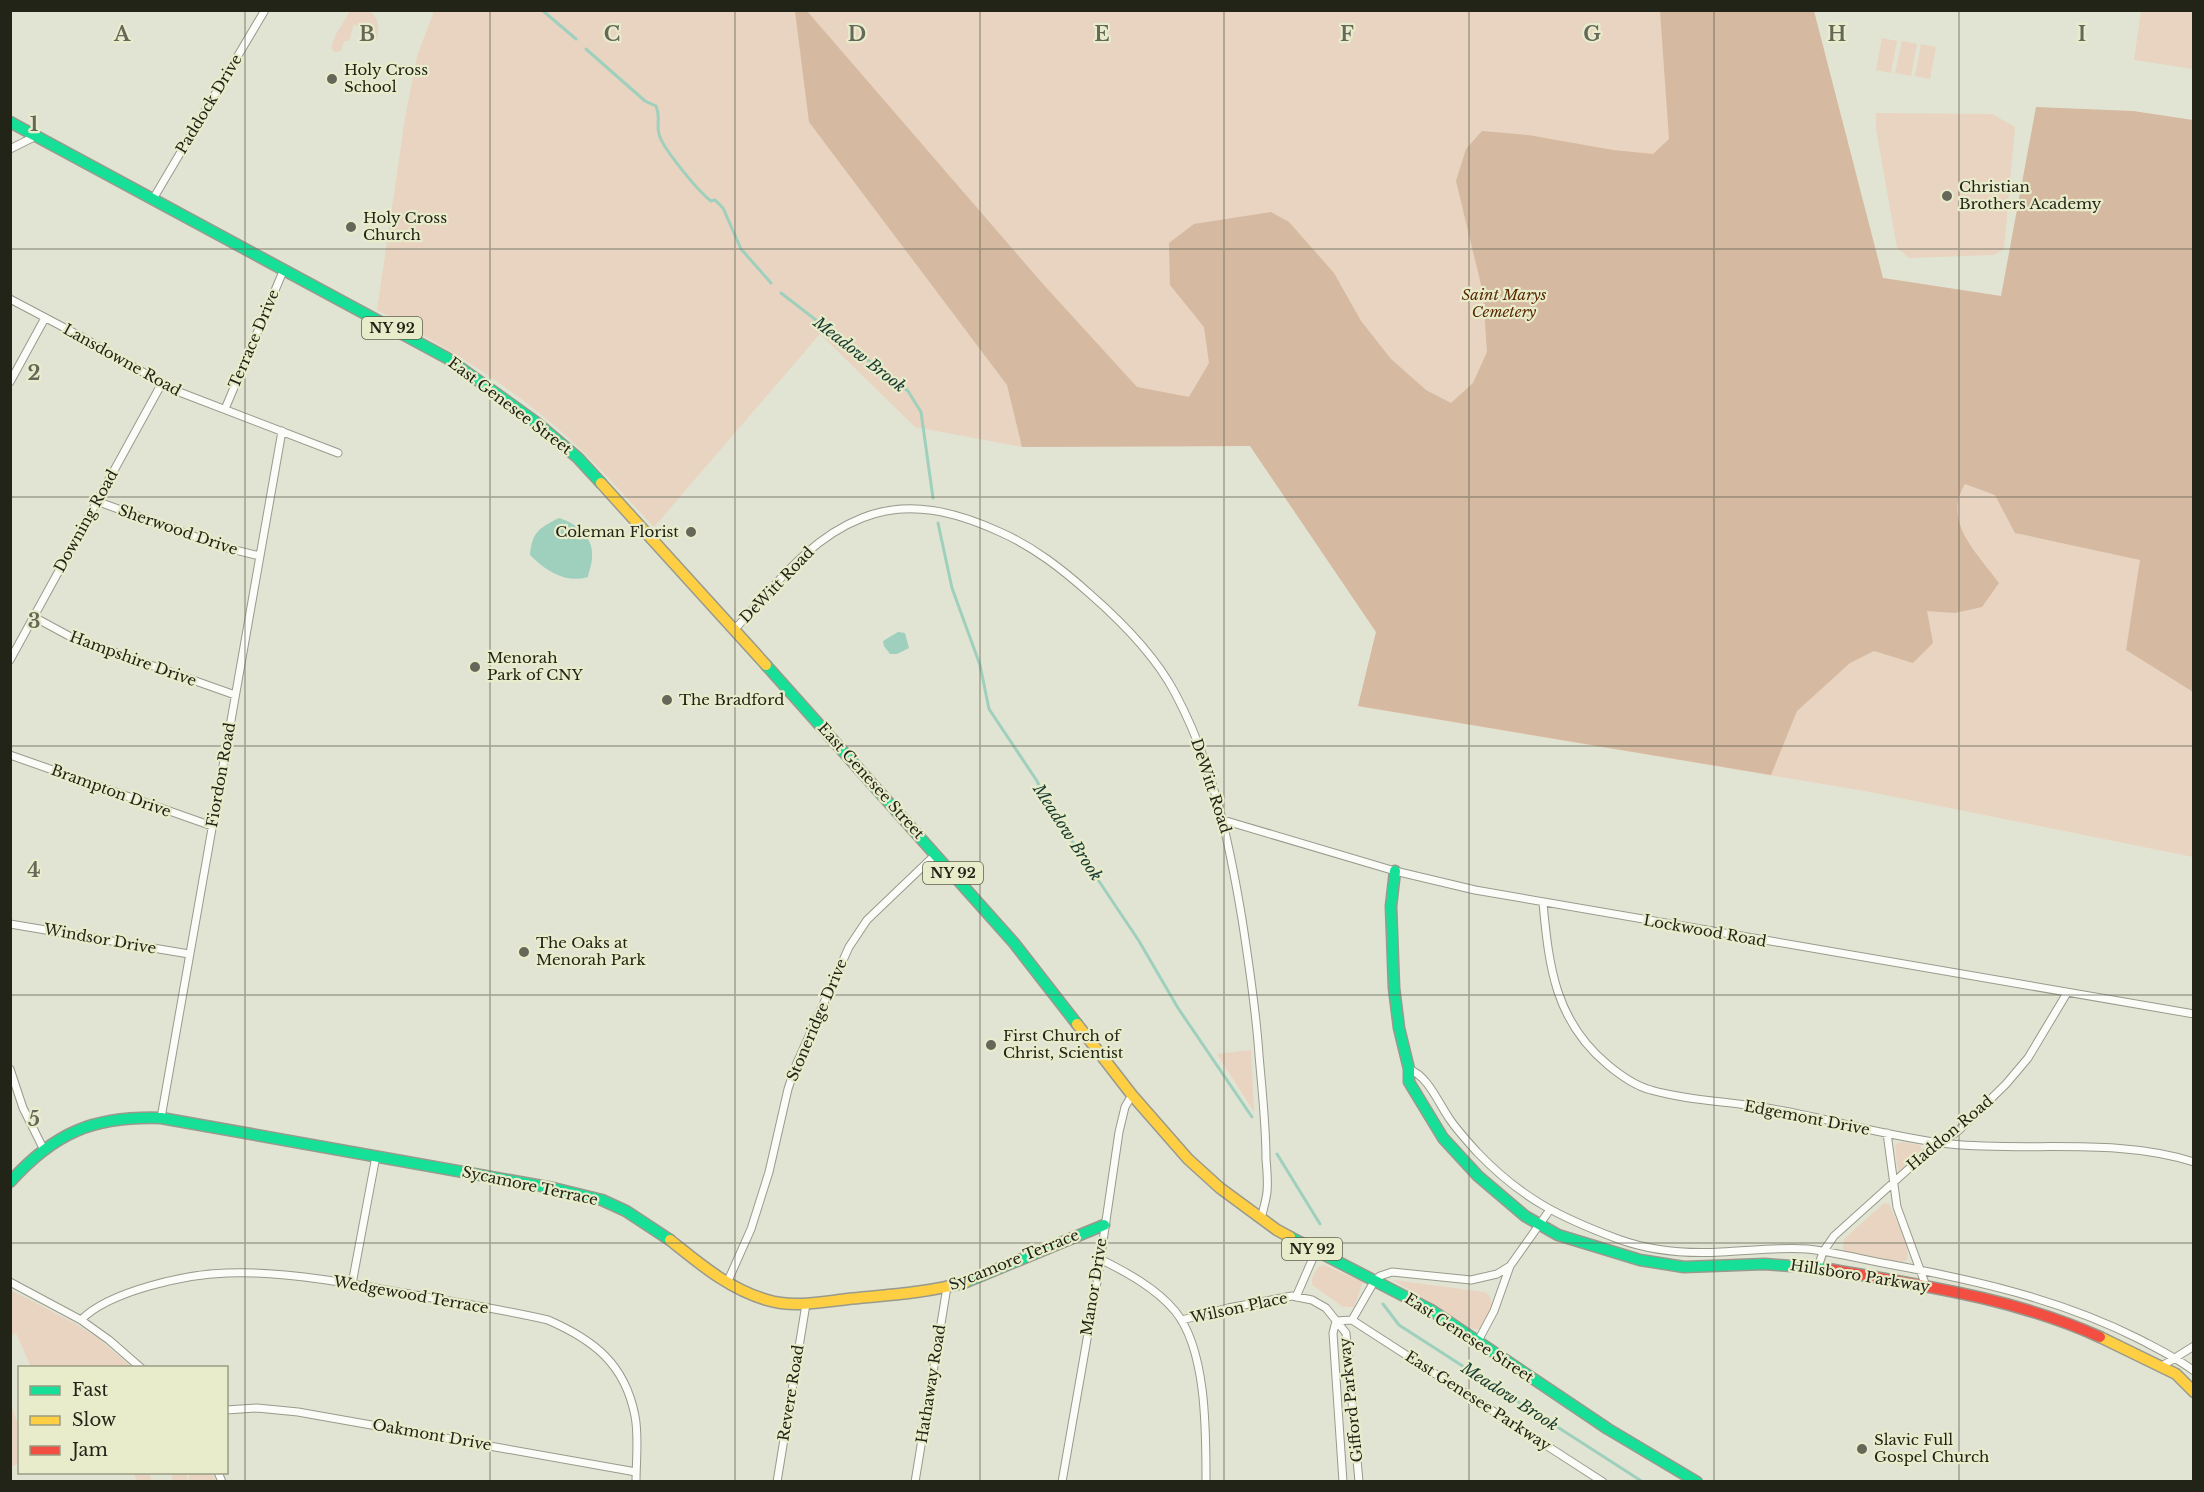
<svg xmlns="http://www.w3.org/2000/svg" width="2204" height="1492" viewBox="0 0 2204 1492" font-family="'Libre Baskerville',serif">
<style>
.green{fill:#e8d4c0}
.forest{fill:#d5b9a0}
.water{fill:#9ed0bd}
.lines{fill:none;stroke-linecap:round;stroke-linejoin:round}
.stream{stroke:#9ed0bd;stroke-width:3}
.street-casing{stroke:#989a8d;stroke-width:9}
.fast-casing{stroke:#989a8d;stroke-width:13}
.slow-casing{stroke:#989a8d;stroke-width:13}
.jam-casing{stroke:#989a8d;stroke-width:13}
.street{stroke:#fbfbf8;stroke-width:7}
.fast{stroke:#16e098;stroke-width:10}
.slow{stroke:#ffcf43;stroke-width:10}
.jam{stroke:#f24e42;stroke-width:10}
.grid{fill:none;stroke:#666759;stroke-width:1.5;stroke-opacity:0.55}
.poi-dot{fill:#666759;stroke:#e8eccb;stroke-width:2}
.labels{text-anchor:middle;stroke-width:4.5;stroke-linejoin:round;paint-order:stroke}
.shield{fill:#e8eccb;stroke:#5e604e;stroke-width:1.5}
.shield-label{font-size:14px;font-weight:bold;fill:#232418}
.poi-label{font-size:15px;fill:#232418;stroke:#e8eccb;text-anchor:start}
.street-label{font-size:15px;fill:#232418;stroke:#e8eccb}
.park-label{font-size:15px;font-style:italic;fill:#5b2a03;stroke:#e8eccb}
.water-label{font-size:16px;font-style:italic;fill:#183a31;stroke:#e8eccb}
.grid-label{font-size:20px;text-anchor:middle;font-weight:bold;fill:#666759;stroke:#e8eccb;stroke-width:4.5;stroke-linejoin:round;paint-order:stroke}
</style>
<rect width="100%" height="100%" fill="#e2e4d3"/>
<!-- green -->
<path class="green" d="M350,11C356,10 366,9 371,12C379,18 380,33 376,41L354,24L349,41H344L341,51L334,52L331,47L336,34Z
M434,11H1758L1792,264L2020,299L2015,533L2141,560L2126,650L2193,692V857L1870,792L1358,706L1376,632L1250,446L1022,447L915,427L820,334L654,527C618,489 584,449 543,416C492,374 435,341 377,310L405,118L417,56Z
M2141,11H2193V69L2134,60Z
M1882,38L1897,41L1891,73L1876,70Z
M1902,41L1917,44L1911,76L1895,73Z
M1921,44L1936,47L1930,79L1915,76Z
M1876,113L1992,114L2015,127L2004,249L1994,255L1909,258L1897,248L1876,129Z
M1251,1050L1254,1112L1217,1054Z
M1903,1142L1920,1145L1922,1150L1898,1173L1895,1146L1897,1143Z
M1884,1203L1889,1204C1895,1218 1911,1247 1907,1260L1900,1263L1844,1253L1843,1248L1844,1239Z
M1324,1265L1363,1282L1354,1307H1343L1312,1285V1278L1318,1267Z
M1393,1280L1485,1292C1499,1302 1487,1318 1480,1329H1473Z
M11,1290L76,1324L99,1339L132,1367H31L16,1333L11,1335Z
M11,1404L19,1428V1463L11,1467Z
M133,1473H149L152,1481H137Z
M171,1473H186L188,1481H173Z
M188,1473H212L216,1481H190Z"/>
<!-- forest -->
<path class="forest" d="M795,11H807L1042,283L1137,387L1189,397L1209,363L1204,327L1170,285L1169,243L1194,224L1271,212L1289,222L1334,273L1361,321L1391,359L1426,390L1451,403L1473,383L1487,352L1483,293L1456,181L1466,149L1482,131L1528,135L1613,150L1653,154L1669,139L1660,11H1814L1883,278L2001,296L2036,107L2133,111L2193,120V692L2126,650L2140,560L2015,533L1995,495L1965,484C1942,522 1977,553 1999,583L1982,607L1955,613L1927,611L1933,643L1913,663L1874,651L1850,663L1797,711L1771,775L1358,706L1376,632L1250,446L1022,447L1007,385L809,122Z"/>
<!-- water -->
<path class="water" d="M559,518C576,523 594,537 592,557C592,564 589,571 588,577C565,584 545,570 530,555C532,532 539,528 559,518Z
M898,632L905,633L909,648L897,654H890L884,646L883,641Z"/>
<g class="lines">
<!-- stream -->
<path class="stream" d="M542,10L576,39
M586,49L645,101L656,106C661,118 656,123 659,134C662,148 699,192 711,201L715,200L723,208L741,249L771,283
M781,293L908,391L921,412L933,498
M938,523L952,588L980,665L989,709L1037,781L1052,811L1139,941L1178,1008L1252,1117
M1277,1154L1320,1224
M1383,1304L1399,1325L1643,1482"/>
<defs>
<path id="street" d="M10,149L36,136
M153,199L265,10
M10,299L80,336L174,390L338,453
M10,382L45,318
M225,409L284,269
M96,501L227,548L260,556
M34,617L69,636L235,695
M735,629C773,588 808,539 862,518C909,499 956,512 1000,532C1034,547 1062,569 1090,594C1122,622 1155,655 1175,693C1213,764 1229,841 1242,919C1249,964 1256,1009 1259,1055C1262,1090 1266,1125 1266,1159C1267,1170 1268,1182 1267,1192C1266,1201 1263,1210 1261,1219
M10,660L162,383
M10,755L212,826
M1223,820L1395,871L1475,890L2194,1014
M1543,903C1549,967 1555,1021 1608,1065C1620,1075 1635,1086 1651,1090C1689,1101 1728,1101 1767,1108C1828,1118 1888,1137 1950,1144C2031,1152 2114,1137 2194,1162
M10,924L189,954
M10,1069L23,1108L43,1148
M1409,1069C1429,1077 1438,1103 1451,1121C1458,1131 1468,1142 1477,1152C1521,1198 1559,1217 1618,1239C1651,1251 1687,1254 1721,1252C1750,1251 1779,1247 1807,1249C1834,1252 1861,1259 1888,1264C1974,1280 2060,1299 2139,1339C2158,1349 2177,1358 2194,1371
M161,1118L282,431
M1887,1133L1897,1207L1926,1286
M1100,1259C1126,1272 1156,1288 1175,1311C1207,1350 1206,1433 1206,1482
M1818,1267L1823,1252L1834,1236L1924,1155L1959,1130L2006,1084L2028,1058L2067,993
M10,1282L81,1320L109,1340L141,1368
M727,1283L751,1229L769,1172L788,1089L796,1065L849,947L867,920L936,854
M352,1284L376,1156
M1296,1297L1316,1251
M81,1320C109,1291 187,1274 227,1273C286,1271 346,1283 404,1293C452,1302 501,1309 548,1320C594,1340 625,1364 635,1416C639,1436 636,1461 636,1482
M1182,1320L1228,1308L1292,1296L1312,1300L1326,1308L1346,1333L1359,1482
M1352,1320L1375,1280L1380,1276L1392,1272L1471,1280L1497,1274L1510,1266
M1336,1321L1352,1320L1603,1482
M1336,1321L1333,1333L1343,1482
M1478,1341L1494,1311L1510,1266L1549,1211
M2162,1366L2194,1346
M226,1410L257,1408L298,1412L636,1472
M218,1472L222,1482
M777,1482L806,1304
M915,1482L947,1287
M1062,1482L1097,1282L1119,1132L1125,1107L1132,1095"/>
<path id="fast" d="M10,122L447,358L537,423L578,458L601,483
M766,665L1014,943L1077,1024
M1395,871L1391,906L1394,988L1399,1028L1409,1069V1082L1443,1138L1478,1176L1525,1216L1558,1235L1640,1260L1684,1267L1765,1264L1828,1269
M10,1182C55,1132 94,1116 161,1118L553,1188L602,1200L626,1211L670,1240
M1290,1237L1431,1310L1608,1429L1697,1482
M966,1282L1104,1225"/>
<path id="slow" d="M601,483L766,665
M1077,1024L1132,1095L1188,1159L1220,1188L1277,1230L1290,1237
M670,1240C700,1264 729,1289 767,1300C793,1308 822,1302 848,1299C888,1295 927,1293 966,1282
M2100,1337L2176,1374L2194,1392"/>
<path id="jam" d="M1828,1269C1919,1285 2015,1298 2100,1337"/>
</defs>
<!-- street casing -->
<use href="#street" class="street-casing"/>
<!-- fast casing -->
<use href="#fast" class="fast-casing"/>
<!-- slow casing -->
<use href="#slow" class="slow-casing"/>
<!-- jam casing -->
<use href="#jam" class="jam-casing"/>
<!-- street -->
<use href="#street" class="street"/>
<!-- fast -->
<use href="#fast" class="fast"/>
<!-- slow -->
<use href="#slow" class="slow"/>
<!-- jam -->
<use href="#jam" class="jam"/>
</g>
<!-- grid -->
<path class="grid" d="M245,10V1482M490,10V1482M735,10V1482M980,10V1482M1224,10V1482M1469,10V1482M1714,10V1482M1959,10V1482M10,249H2194M10,497H2194M10,746H2194M10,995H2194M10,1243H2194"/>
<!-- markers -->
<g class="poi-dot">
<circle cx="332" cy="79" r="6"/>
<circle cx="1947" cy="196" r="6"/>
<circle cx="351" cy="227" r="6"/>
<circle cx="691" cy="532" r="6"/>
<circle cx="475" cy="667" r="6"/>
<circle cx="667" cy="700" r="6"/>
<circle cx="524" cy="952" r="6"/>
<circle cx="991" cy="1045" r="6"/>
<circle cx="1862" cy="1449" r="6"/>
</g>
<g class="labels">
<!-- shield labels -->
<g class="shield">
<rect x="362" y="317" width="60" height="22" rx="4.5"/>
<rect x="923" y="862" width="60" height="22" rx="4.5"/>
<rect x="1282" y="1238" width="60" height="22" rx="4.5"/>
</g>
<g class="shield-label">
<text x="392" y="333">NY 92</text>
<text x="953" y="878">NY 92</text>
<text x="1312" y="1254">NY 92</text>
</g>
<!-- poi labels -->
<g class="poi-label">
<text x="344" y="75">Holy Cross<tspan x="344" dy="17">School</tspan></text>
<text x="1959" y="192">Christian<tspan x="1959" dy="17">Brothers Academy</tspan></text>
<text x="363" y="223">Holy Cross<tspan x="363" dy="17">Church</tspan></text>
<text x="679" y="537" text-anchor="end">Coleman Florist</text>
<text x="487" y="663">Menorah<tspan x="487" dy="17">Park of CNY</tspan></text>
<text x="679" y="705">The Bradford</text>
<text x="536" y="948">The Oaks at<tspan x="536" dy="17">Menorah Park</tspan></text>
<text x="1003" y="1041">First Church of<tspan x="1003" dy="17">Christ, Scientist</tspan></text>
<text x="1874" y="1445">Slavic Full<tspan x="1874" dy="17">Gospel Church</tspan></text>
</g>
<!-- street labels -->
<g class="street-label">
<text transform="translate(209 104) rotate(-59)" y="5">Paddock Drive</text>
<text transform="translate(254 339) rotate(-67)" y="5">Terrace Drive</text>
<text transform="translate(122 360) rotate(29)" y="5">Lansdowne Road</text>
<text transform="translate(510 406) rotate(37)" y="5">East Genesee Street</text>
<text transform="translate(86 521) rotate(-61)" y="5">Downing Road</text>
<text transform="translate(178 530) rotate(19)" y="5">Sherwood Drive</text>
<text transform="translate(777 585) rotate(-46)" y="5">DeWitt Road</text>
<text transform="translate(133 659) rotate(20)" y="5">Hampshire Drive</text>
<text transform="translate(221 775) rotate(-80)" y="5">Fiordon Road</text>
<text transform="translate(871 781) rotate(48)" y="5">East Genesee Street</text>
<text transform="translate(1211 786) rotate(72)" y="5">DeWitt Road</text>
<text transform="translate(111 791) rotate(20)" y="5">Brampton Drive</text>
<text transform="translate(1705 931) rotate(10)" y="5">Lockwood Road</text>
<text transform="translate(100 939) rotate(10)" y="5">Windsor Drive</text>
<text transform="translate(817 1020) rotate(-67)" y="5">Stoneridge Drive</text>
<text transform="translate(1807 1118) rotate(11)" y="5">Edgemont Drive</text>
<text transform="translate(1950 1133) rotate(-40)" y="5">Haddon Road</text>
<text transform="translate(530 1186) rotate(12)" y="5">Sycamore Terrace</text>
<text transform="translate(1014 1260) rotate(-22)" y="5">Sycamore Terrace</text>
<text transform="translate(1860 1276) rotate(9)" y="5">Hillsboro Parkway</text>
<text transform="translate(1094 1287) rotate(-81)" y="5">Manor Drive</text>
<text transform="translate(411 1295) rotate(10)" y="5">Wedgewood Terrace</text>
<text transform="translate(1239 1308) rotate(-12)" y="5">Wilson Place</text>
<text transform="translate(1469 1338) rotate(33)" y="5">East Genesee Street</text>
<text transform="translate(931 1384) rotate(-81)" y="5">Hathaway Road</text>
<text transform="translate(791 1393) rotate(-81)" y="5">Revere Road</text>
<text transform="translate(1351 1400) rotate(-96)" y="5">Gifford Parkway</text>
<text transform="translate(1478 1401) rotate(33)" y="5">East Genesee Parkway</text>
<text transform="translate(432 1435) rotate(10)" y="5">Oakmont Drive</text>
</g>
<!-- park labels -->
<g class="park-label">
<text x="1504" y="300">Saint Marys<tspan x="1504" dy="17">Cemetery</tspan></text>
</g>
<!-- water labels -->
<g class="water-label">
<text transform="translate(860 354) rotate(38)" y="6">Meadow Brook</text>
<text transform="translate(1068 832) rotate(57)" y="6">Meadow Brook</text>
<text transform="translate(1510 1396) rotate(33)" y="6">Meadow Brook</text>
</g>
</g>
<g class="grid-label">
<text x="122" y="41">A</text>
<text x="367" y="41">B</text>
<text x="612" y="41">C</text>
<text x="857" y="41">D</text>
<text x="1102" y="41">E</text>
<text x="1347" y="41">F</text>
<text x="1592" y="41">G</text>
<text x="1837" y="41">H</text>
<text x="2082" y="41">I</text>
<text x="34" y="131">1</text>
<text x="34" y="380">2</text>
<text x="34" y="628">3</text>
<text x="34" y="877">4</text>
<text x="34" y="1126">5</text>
</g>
<!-- border -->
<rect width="2204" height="1492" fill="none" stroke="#232418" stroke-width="24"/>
<!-- legend -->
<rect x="18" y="1366" width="210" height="108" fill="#e8eccb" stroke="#999c83" stroke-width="1.5"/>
<rect x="30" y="1386" width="30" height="9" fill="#16e098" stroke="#999c83" stroke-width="1.5"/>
<text x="72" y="1396" font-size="18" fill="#232418">Fast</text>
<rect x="30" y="1416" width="30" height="9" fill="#ffcf43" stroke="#999c83" stroke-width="1.5"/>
<text x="72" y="1426" font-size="18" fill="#232418">Slow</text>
<rect x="30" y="1446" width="30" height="9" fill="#f24e42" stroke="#999c83" stroke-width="1.5"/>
<text x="72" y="1456" font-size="18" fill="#232418">Jam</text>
</svg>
